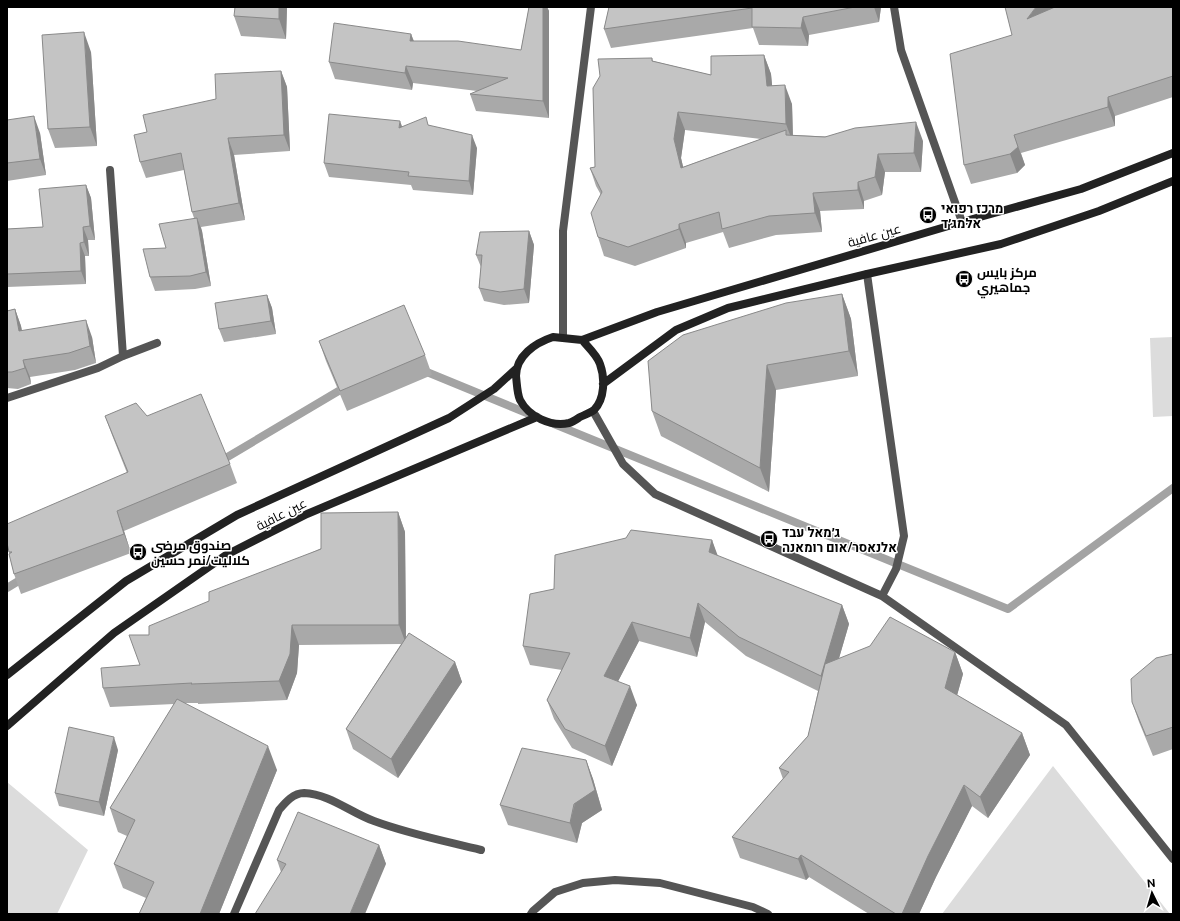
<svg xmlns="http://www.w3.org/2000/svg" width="1180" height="921" viewBox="0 0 1180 921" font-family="'Public Sans',Cairo,Heebo,sans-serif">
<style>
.green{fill:#dcdcdc}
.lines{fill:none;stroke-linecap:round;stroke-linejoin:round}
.stream{stroke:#a3a3a3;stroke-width:8}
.minor{stroke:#555;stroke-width:8}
.secondary{stroke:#222;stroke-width:8}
.wall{fill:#a9a9a9;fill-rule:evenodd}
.shaded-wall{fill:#898989}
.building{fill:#c4c4c4;stroke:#898989}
.labels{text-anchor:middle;stroke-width:3;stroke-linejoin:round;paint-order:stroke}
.poi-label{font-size:13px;font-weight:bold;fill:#000;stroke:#fff;text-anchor:start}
.street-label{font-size:13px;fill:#000;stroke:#fff}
</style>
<rect width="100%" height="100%" fill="#fff"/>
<!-- green -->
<path class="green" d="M1173,337V416L1153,417L1150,338Z
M1053,766L1170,914H942Z
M7,782L88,850L57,914H7Z"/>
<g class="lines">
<!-- stream -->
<path class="stream" d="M422,370L534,416
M554,424L1008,609L1173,488
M219,462L347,386
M7,588L25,577"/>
<!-- minor -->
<path class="minor" d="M894,7L901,50L962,222
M110,170L123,356
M867,274L904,536L896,569L882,596
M563,337V231L591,7
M7,398L98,368L123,356L157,343
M593,411L623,464L655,494L882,596L1066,725L1173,859
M234,914L279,810C285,803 293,793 304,793C330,794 351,813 374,821C409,834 445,841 481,850
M531,914L533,911L555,892L583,883L615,880L660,883L753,907L768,914"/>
<!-- secondary -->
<path class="secondary" d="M553,337L582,340C588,347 597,355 600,364C605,378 605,399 594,410C590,413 584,415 580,417C577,419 573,422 569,423C551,427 529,417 520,400C517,393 517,384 516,376C516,356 535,343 553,337Z
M582,340L657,312L962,222L1081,189L1173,153
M603,384L676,330L728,308L867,274L1001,244L1099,211L1173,181
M7,675L126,581L237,515L449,418L494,389L516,369
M7,726L114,633L226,555L307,514L537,417"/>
</g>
<!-- wall -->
<path class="wall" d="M287,7L286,39L241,36L234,16Z
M529,7H547L549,11V118L476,111L470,94L477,91L413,83L412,90L335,79L329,62L411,34L414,41L521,50Z
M609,7H881L879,22L809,35L808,46L759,45L753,28L611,48L604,29Z
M1173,7V97L1115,116V126L1021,153L1025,165L1017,173L971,184L964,165L1012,35Z
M91,52L97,146L55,148L48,129Z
M764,55L771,74L772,86L792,104L793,135L923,141L921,172H885L882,195L864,201V209L820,211L822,232L776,235L729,248L723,232L686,243V248L635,266L604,256L598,237L601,195L596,186L590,168L595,167L652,58L653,61L711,75ZM685,130L761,139L683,167L681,158Z
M281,71L287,87L290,151L234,155L245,220L201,227L202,231L211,286L195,289L155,291L150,277L166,248L194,218L192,212L184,170L146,178L140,162L216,99Z
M7,120L40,133L46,175L7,181Z
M429,125L477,148L473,195L413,190L411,185L329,177L324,163L402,127Z
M86,185L91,198L95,240H88L89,256H85L86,284L7,287V229L43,227Z
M529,231L534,245L529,303L504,305L484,301L479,288L481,267L476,255Z
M842,294L851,319L858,376L776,390L769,492L661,436L652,411Z
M267,295L272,308L276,334L224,342L219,329Z
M15,309L21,326L22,331L92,337L96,363L75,370L30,377L31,384L18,389L7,388V311Z
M319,341L425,355L432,375L347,411L326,361Z
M105,416H147L230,464L237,483L124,531L131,553L21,594L14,574L7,543L127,473L112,435Z
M398,512L405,532L406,638L455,662L462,682L398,778L353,749L346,729L401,644L299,645L297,673L287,700L198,704V703H185L277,770L219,914H139L146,898L123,888L114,864L127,836L118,832L110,808L174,704L110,707L103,688L140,665L209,601Z
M712,540L717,556L842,605L849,624L839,658L955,652L963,674L957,695L1022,733L1030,755L988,818L972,806L936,877L919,914H869L809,877L806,880L740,858L732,837L783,779L779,768L808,736L818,691L746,656L705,622L697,657L639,641L618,681L637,705L612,766L572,748L554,719L547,700L562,670L530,665L523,646L554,589Z
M1173,654V749L1153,756L1139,722L1132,702Z
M118,750L104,816L59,806L55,793Z
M586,760L593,779L602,810L582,823L577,843L508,825L500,805Z
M379,845L386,864L281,872L277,860Z"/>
<!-- shaded-wall -->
<path class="shaded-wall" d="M279,7H287L286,39L279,19Z
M543,7H547L549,11V118L543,101Z
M874,7H881L879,22Z
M1036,7H1057L1027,19Z
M803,17L809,35L808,46L801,28Z
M84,32L91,52L97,146L90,127Z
M411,34L417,51L410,41Z
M764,55L771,74L774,105L767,86Z
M406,66L413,83L412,90L405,73Z
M281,71L287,87L290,151L284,135Z
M785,85L792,104L793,143L786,124Z
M1108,97L1115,116V126L1108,107Z
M678,112L685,130L681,158L688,187L681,168L674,139Z
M34,116L40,133L46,175L40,159Z
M400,121L405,134L399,128Z
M916,122L923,141L921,172L914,153Z
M472,135L477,148L473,195L469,181Z
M1014,135L1025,165L1017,173L1010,154Z
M228,138L234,155L245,220L239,203Z
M878,154L885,172L882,195L875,177Z
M858,182L864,201V209L858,190Z
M86,185L91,198L95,240L90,226Z
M813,193L820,211L822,232L815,213Z
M197,218L202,231L211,286L206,272Z
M679,224L686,243V248L679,229Z
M83,227L88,240L89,256L84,242Z
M529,231L534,245L529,303L524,289Z
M80,243L85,256L86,284L81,271Z
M842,294L851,319L858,376L849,351Z
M267,295L272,308L276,334L271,321Z
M15,309L21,326L25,348L19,331Z
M86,320L92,337L96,363L90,346Z
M23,360L30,377L31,384L25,368Z
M767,365L776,390L769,492L760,468Z
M117,511L124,531L131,553L124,534Z
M398,512L405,532L406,644L399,625Z
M712,540L719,559L709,552Z
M698,603L705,622L697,657L690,638Z
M842,605L849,624L828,696L821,676Z
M632,622L639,641L611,695L604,676Z
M292,625L299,645L297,673L287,700L279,681Z
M955,652L963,674L953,710L945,688Z
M455,662L462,682L398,778L391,759Z
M630,686L637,705L612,766L605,746Z
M1022,733L1030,755L988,818L980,797Z
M114,737L118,750L104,816L99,802Z
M268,746L277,770L219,914H200Z
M586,760L593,779L602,810L582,823L577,843L570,823Z
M964,785L972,806L936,877L919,914H902L928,856Z
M379,845L386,864L365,914H350Z
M801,855L809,877L806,880L798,859Z"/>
<!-- building -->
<path class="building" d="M235,7H279V19L234,16Z
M529,7H543V101L470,94L508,78L406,66L405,73L329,62L334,23L411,34L410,41H458L521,50Z
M609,7H855L803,17L801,28L752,27V8L604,29Z
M1005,7H1036L1027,19L1055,7H1173V76L1108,97V107L1014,135L1018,147L1010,154L964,165L950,54L1012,35Z
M84,32L90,127L48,129L42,35Z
M764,55L767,86L785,85L786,124L678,112L674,139L681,168L786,130V135L825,137L855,128L916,122L914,153L878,154L875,177L858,182V190L813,193L815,213L769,216L722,229L719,212L679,224V229L628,247L598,237L591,213L602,192L590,168L595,167L593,88L600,76L598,59L652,58V61L711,75V56Z
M281,71L284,135L228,138L239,203L192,212L181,153L140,162L134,135L147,132L143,115L216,99L215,74Z
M329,114L400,121L399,128L426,117L428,125L472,135L469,181L408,176L409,172L324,163Z
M34,116L40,159L7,163V120Z
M86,185L90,226L83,227L84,242L80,243L81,271L7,274V229L43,227L39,189Z
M197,218L206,272L190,276L150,277L143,249L166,248L159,224Z
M529,231L524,289L500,292L479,288L482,255H476L480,232Z
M842,294L849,351L767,365L760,468L652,411L648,361L683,335L786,303Z
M267,295L271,321L219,329L215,303Z
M404,305L425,355L340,391L319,341Z
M15,309L19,331L86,320L90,346L69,353L23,360L25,368L12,372H7V311Z
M201,394L230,464L117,511L124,534L14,574L9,554L12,552H9L7,543V524L128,472L105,416L136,403L147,416Z
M398,512L399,625H292L290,654L279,681L191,684L192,683L103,688L101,668L140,665L129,635H149V626L209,601V592L321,549V513Z
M631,530L712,540L709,552L842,605L821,676L739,637L698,603L690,638L632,622L604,676L630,686L605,746L565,729L547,700L570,653L523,646L530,594L554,589L555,555L626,538Z
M890,617L955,652L945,688L1022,733L980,797L964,785L928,856L902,914H896L801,855L798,859L732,837L789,772L779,768L808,736L825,664L870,646Z
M409,633L455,662L391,759L346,729Z
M1173,654V727L1146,736L1132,702L1131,679L1156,658Z
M177,699L268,746L200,914H139L154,882L114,864L135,820L110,808Z
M69,727L114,737L99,802L55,793Z
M522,748L586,760L595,790L574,804L570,823L500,805Z
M298,812L379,845L350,914H351H255L286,864L277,860Z"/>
<!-- icons -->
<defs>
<symbol id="bus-disc" viewBox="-11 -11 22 22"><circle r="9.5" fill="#000" stroke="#fff"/><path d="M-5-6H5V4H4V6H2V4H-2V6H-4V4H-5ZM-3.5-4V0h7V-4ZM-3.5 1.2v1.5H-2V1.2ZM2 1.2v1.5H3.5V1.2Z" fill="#fff"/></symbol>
</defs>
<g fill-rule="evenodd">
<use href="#bus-disc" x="918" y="205" width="20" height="20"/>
<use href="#bus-disc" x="954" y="269" width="20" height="20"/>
<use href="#bus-disc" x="759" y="529" width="20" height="20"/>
<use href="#bus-disc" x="128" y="542" width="20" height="20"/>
</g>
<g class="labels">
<!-- poi labels -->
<g class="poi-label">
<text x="941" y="213">מרכז רפואי<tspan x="941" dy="15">אלמג׳ד</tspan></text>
<text x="977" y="277">مركز بايس<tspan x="977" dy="15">جماهيري</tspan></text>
<text x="782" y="537">ג׳מאל עבד<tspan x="782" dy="15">אלנאסר/אום רומאנה</tspan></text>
<text x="151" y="550">صندوق مرضى<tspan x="151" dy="15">كلاليت/نمر حسين</tspan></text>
</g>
<!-- street labels -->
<g class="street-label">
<text transform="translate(874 235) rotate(-16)" y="5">عين عافية</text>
<text transform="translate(281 514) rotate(-27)" y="5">عين عافية</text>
</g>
</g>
<!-- border -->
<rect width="1180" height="921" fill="none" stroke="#000000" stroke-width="16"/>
<!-- north arrow -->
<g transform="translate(1152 893) rotate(355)" stroke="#ffffff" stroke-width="3" paint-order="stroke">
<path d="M0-3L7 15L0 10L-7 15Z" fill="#000000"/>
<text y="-6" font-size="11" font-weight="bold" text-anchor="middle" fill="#000000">N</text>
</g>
</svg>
